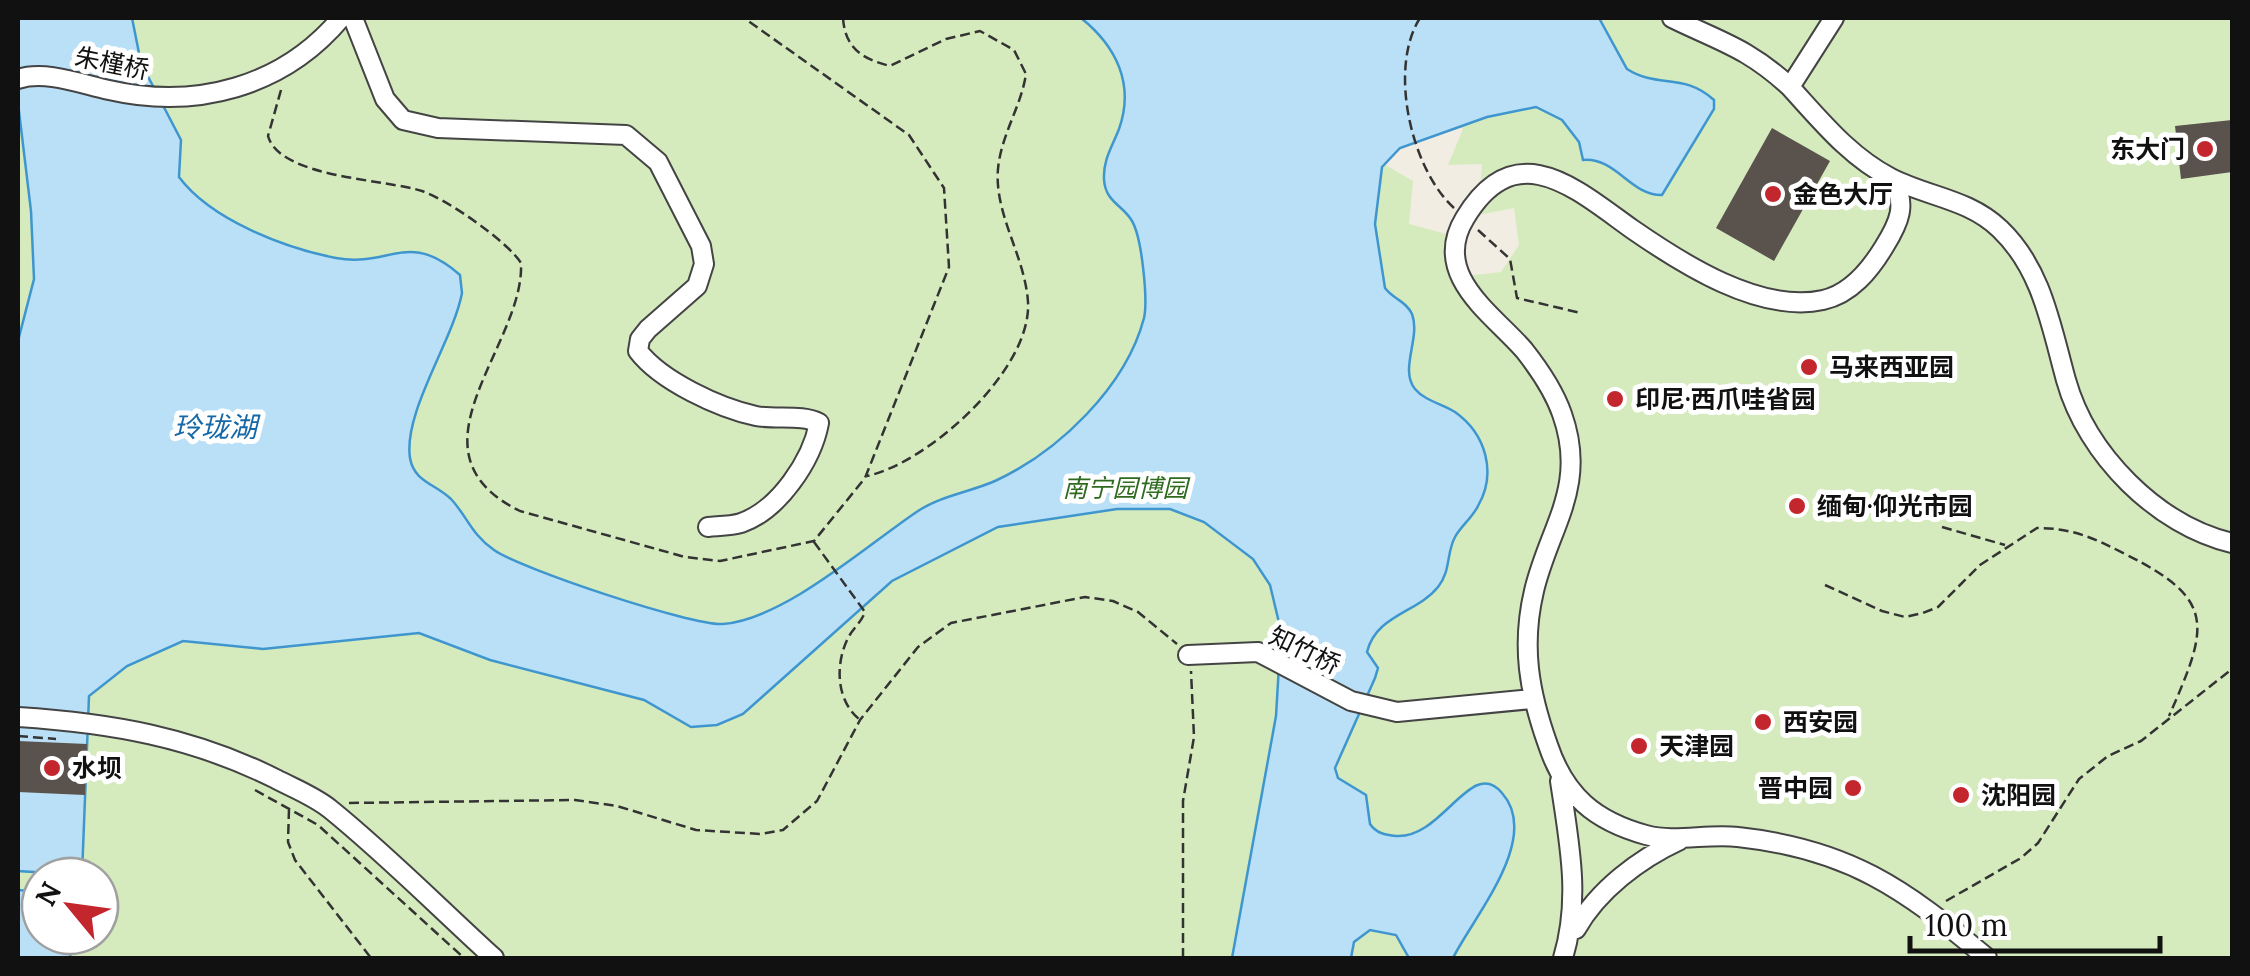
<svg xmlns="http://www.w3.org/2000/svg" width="2250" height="976" viewBox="0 0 2250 976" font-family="Lora,'Noto Sans SC',serif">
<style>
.green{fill:#d5ebbd}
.plaza{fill:#f1ede2}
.water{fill:#b9e0f7;stroke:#3f96cf;stroke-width:2.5}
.building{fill:#5a524d}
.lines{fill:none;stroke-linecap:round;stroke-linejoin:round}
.minor-casing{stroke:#444;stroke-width:22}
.path{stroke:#333;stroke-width:2.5;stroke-dasharray:10 5;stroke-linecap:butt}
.minor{stroke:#fff;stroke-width:18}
.poi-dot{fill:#c4262e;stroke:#fff;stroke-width:4}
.labels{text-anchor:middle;stroke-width:10;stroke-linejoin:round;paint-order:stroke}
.street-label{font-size:25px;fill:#111;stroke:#fff}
.poi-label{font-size:25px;font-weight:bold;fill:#111;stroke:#fff;text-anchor:start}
.park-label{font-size:25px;font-style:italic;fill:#2f6b1f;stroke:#fff}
.water-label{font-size:28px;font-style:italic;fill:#1768a6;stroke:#fff}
</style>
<rect width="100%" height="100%" fill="#fffdf5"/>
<!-- green -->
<path class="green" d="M18,18H2232V958H70L73,936H100V876H40V892L18,890Z"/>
<!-- plaza -->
<path class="plaza" d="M1427,106L1463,129L1448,165L1482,164L1478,215L1514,208L1519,245L1501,272L1458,277L1454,236L1409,224L1413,181L1368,155Z"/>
<!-- water -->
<path class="water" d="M18,18H132L141,63L181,140L179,177C211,220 285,248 336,258C390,268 408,229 460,275L462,293C453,341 403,412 410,458C414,482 436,484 451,499C467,516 471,534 494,550C521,569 692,626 723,624C785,619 867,545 918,511C940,496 970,492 995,481C1058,452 1126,387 1144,318C1148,300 1142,238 1132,221C1123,205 1105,202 1104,179C1103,160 1112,147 1119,129C1135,84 1116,46 1081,18H1599L1627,69C1658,89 1683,72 1714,100V109L1662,195C1631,196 1616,157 1583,160L1579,142L1562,120L1536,107L1487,117L1400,148L1382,167L1375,224L1385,288C1393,299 1406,301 1412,314C1421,338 1399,369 1415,389C1425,401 1443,404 1455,412C1486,434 1497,473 1478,506C1472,518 1461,526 1455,537C1446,554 1451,571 1438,587C1417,613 1376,615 1367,652L1378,668L1375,678L1335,768L1338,778L1366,795L1370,824C1376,833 1385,835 1396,836C1443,839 1471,756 1502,793C1542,838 1474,916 1453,958H1409L1396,935L1370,930L1354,942L1351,958H1232L1276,716L1281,631L1270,585L1253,559L1204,522L1170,509H1117L998,527L892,581L743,714L717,725L691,727L644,700L490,660L419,633L263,649L183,641L127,666L89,696L82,875L18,871V341L34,279L31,211L18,103Z
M18,890L40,892V936H73L70,958H18Z"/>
<!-- building -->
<path class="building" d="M2232,120V172L2181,179L2175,126Z
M1772,128L1830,161L1774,261L1716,228Z
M18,741L87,744L85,795L18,792Z"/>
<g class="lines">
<defs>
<path id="minor" d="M353,18L385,99L403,120L438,128L626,135L658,162L701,246L704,264L697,286L648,329L640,339L638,351C661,381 719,408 756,416C776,420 802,414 819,423C812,460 779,510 741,523C731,526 718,526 708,527
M1672,18C1721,42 1748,48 1790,87
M1834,18L1790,87C1821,121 1850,157 1891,178C1928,197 1969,199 2000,229C2042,269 2051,326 2066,380C2087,455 2157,525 2232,543
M18,79C46,70 81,84 109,90C196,110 283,87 341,18
M1892,179C1908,204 1899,223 1884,247C1870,270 1851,294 1823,300C1760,314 1681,263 1632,229C1577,190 1516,133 1465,218C1430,275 1493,314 1524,350C1539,369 1554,391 1562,414C1588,487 1549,527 1534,591C1521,646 1529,692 1548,745C1565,796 1595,821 1646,835C1675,843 1708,833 1738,837C1848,849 1904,888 1987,958
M1188,655L1258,652L1351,701L1397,712L1532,699
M18,717C111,723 192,737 276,779C293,788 314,796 330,809C387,855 440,909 494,958
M1560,781C1569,842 1581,898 1563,958
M1576,929C1598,890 1639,859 1680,840"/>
</defs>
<!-- minor casing -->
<use href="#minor" class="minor-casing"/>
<!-- path -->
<path class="path" d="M843,18C845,48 862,59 890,66L946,39L980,31L1014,50L1026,74C1021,107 1001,135 998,169C994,214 1025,256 1028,302C1032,370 928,463 867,476
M1420,18C1388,68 1411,169 1454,208
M281,90L268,136C280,178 385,179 422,191C448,200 507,241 521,263C525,346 399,452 520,511L685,557L720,561L814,541L865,478L949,267L944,188L909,135L744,18
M1478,230L1510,259L1517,298L1581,313
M1942,527L2005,545
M814,542L865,612C861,623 853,628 848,638C835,664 836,700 859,719
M1825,585L1882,611L1905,617L1923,613L1938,607L1980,565L2037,528C2072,528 2094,538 2125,554C2218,600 2208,627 2169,716
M18,736L56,739
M255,790L318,825L464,958
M349,803L575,800L617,806L696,830L761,834L783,830L817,801L860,720L918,647L951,623L1085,597L1113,601L1138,612L1177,644
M289,809L288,842L295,860L371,958
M1946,901L2021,858L2038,843L2079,779L2108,756L2141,741L2232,669
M1183,958V801L1194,737L1191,671"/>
<!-- minor -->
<use href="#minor" class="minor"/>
</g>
<!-- markers -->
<g class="poi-dot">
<circle cx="2205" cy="149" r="10"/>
<circle cx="1773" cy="194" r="10"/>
<circle cx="1809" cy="367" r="10"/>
<circle cx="1615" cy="399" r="10"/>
<circle cx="1797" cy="506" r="10"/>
<circle cx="1763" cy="722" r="10"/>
<circle cx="1639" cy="746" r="10"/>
<circle cx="52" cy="768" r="10"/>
<circle cx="1853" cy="788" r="10"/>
<circle cx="1961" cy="795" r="10"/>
</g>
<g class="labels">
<!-- street labels -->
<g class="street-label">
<text transform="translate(112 63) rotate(11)" y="9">朱槿桥</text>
<text transform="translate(1305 650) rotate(26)" y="9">知竹桥</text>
</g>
<!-- poi labels -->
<g class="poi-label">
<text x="2185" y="158" text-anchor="end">东大门</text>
<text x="1793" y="203">金色大厅</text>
<text x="1829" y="376">马来西亚园</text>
<text x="1635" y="408">印尼·西爪哇省园</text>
<text x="1817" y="515">缅甸·仰光市园</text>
<text x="1783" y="731">西安园</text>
<text x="1659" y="755">天津园</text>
<text x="72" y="777">水坝</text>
<text x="1833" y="797" text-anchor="end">晋中园</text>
<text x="1981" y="804">沈阳园</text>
</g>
<!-- park labels -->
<g class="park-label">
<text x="1125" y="497">南宁园博园</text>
</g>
<!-- water labels -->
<g class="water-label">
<text x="215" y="437">玲珑湖</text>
</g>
</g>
<!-- border -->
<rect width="2250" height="976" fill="none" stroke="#111111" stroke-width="40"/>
<!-- north arrow -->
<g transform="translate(70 906) rotate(299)"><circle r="48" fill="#ffffff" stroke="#a0a0a0" stroke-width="2.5"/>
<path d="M0-8L18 38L0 25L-18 38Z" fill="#c4262e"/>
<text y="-15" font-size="28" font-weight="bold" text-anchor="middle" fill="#111111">N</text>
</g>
<!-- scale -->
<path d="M1910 936v15h250v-15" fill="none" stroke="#111111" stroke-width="5"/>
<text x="1925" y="936" font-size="30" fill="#111111" stroke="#ffffff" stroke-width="8" paint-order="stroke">100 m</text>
</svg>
